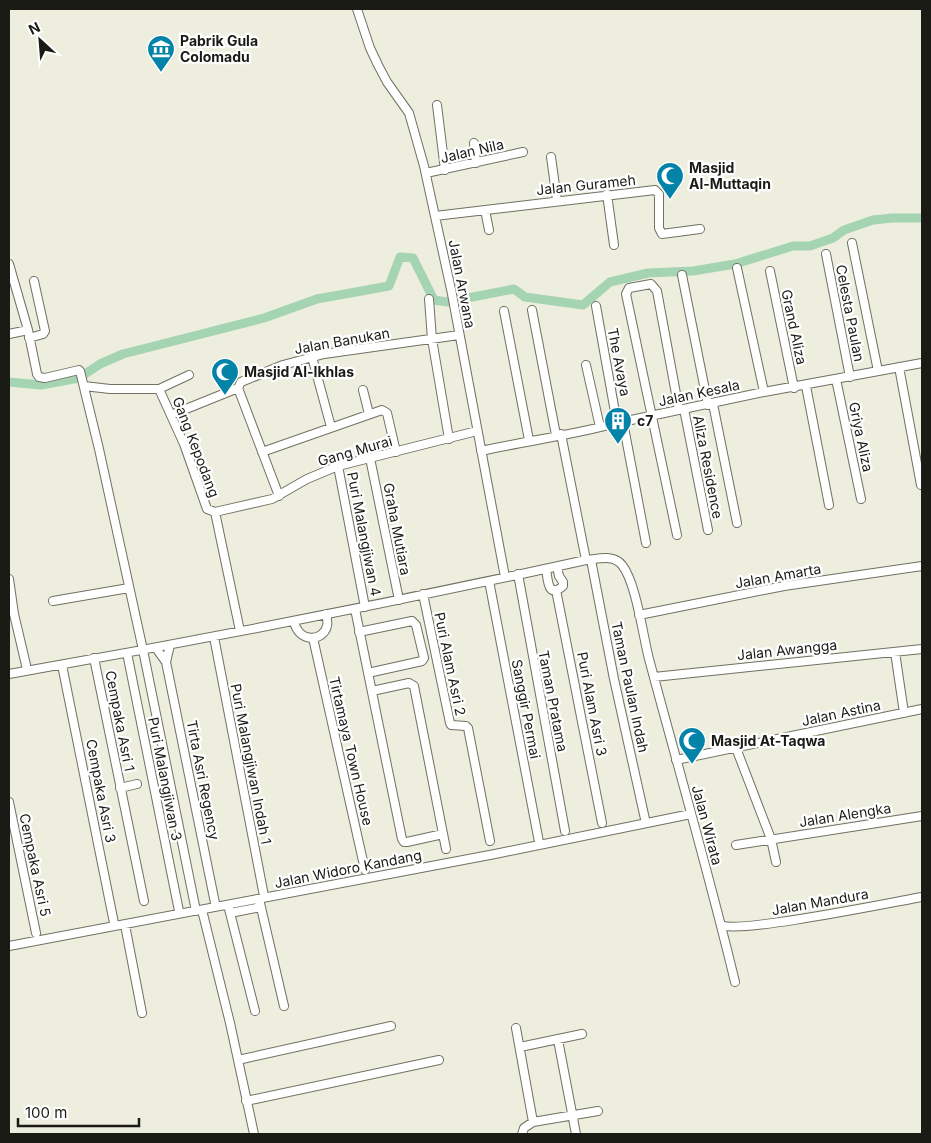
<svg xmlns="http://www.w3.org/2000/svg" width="931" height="1143" viewBox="0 0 931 1143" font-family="Inter,sans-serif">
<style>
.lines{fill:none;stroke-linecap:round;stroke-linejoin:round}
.canal{stroke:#a4d4b2;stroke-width:9}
.minor-casing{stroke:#707063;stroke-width:10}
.minor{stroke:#fff;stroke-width:8}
.labels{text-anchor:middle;stroke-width:4.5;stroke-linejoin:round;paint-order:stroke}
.poi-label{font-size:14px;font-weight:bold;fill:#1b1b16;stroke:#fff;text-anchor:start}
.street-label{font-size:14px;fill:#1b1b16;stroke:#fff}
</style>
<rect width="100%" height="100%" fill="#eeeedf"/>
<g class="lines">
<!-- canal -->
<path class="canal" d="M9,382L41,385L79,378L100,364L123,354L264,318L317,299L389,286L400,257L413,258L434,300L447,302L514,289L525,297L583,305L610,282L648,273L693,271L735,264L793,246H810L833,238L844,230L873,220L892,218H922"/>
<defs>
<path id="minor" d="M357,9L370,48L378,65L387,82L409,113L424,166L452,294L505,577
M437,105L445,170
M474,143L476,163
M551,157L557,200
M426,173L523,152
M607,194L614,245
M485,210L489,230
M435,216L655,190L659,194V228L662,234L700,229
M852,243L878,371
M826,254L850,377
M9,264L28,330
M737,268L764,392
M770,271L794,388
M682,275L708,405
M429,299L432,339L449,439
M596,306L617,423
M532,310L556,435
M504,311L529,440
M9,334L28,330L37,374L39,377L45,378L79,370L80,371L99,449L143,650L196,911
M29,338L43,334L45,331L34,281
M312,357L331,427
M586,365L600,427
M899,367L921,485
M189,375L159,389L184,444L207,509L215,512
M836,379L861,499
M84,386L110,389H159
M806,386L829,505
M238,388L241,382L283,365L324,354L459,335
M238,388L279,496
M363,390L369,414
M713,404L737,523
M684,409L708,530
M171,415L238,388
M623,422L646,543
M561,434L586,560
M481,451C526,441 573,435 617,423L764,392L922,363
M262,452L382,410L387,413L396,452
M371,463L399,600
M338,466L365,607
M215,512L272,499L307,479L338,466L477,431
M215,512L240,631
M677,535L626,294L629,288L651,284L657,291L679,410
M591,560L614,679L645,819
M546,569C548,578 547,600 563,586V582L559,576L557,567
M518,574L565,831
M9,579L14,614L26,665
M489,581L539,842
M556,590L602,823
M423,594L450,723L451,725L466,726L468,728L490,841
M53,601L129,588
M355,609L402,839L404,842H407L443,834
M639,615L784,586L922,566
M294,621C298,643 323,642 327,626C328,623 327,618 326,614
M359,632L412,621L416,625L424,658L422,661L368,673
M214,637L264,896
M313,638L365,870
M156,648L166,662L170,645
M895,652L904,713
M127,653L179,911
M94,658L144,901
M166,662L215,903
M62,665L114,923
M9,674C202,640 395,602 586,560C598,559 614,554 622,565C636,582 643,636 649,659C678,767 709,874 735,982
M654,677L922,649
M372,691L409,683L414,686L446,849
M736,748L771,839L776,862
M676,760L922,709
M120,788L137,784
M9,802L36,933
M736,845L922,816
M259,899L284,1006
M228,905L255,1011
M202,910L230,1023L254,1134
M230,913L261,907
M125,925L142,1013
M721,925C739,934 893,902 922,897
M9,946L495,854L691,814
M516,1028L533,1122
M558,1040L576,1134
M520,1047L582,1034
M238,1060L391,1026
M246,1101L439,1060
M522,1134L524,1128L533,1122L598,1111"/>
</defs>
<!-- minor casing -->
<use href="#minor" class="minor-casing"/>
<!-- minor -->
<use href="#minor" class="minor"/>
</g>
<!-- icons -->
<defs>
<symbol id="museum-pin" viewBox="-11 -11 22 30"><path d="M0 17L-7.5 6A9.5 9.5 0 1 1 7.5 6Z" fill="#0483a8" stroke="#fff"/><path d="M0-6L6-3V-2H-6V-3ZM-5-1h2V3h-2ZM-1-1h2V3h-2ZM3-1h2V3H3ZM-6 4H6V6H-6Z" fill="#fff"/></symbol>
<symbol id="mosque-pin" viewBox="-11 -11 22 30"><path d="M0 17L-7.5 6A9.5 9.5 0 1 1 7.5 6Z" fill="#0483a8" stroke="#fff"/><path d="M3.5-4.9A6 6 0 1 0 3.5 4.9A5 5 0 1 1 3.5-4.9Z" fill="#fff"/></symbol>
<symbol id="building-pin" viewBox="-11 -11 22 30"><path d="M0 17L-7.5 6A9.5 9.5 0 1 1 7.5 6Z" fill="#0483a8" stroke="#fff"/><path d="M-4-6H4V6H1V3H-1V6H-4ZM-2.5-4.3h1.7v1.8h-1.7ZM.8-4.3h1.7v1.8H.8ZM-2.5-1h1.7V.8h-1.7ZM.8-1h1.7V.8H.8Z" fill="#fff"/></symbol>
</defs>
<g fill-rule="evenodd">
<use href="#museum-pin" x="145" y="33" width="32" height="43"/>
<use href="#mosque-pin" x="654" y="160" width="32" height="43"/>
<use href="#mosque-pin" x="209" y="356" width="32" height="43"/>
<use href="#building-pin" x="602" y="405" width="32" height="43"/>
<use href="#mosque-pin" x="676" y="725" width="32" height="43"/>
</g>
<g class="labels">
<!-- poi labels -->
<g class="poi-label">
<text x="180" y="46">Pabrik Gula<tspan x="180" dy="16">Colomadu</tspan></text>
<text x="689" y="173">Masjid<tspan x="689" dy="16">Al-Muttaqin</tspan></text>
<text x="244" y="377">Masjid Al-Ikhlas</text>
<text x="637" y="426">c7</text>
<text x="711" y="746">Masjid At-Taqwa</text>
</g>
<!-- street labels -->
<g class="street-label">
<text transform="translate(472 151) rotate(-13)" y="5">Jalan Nila</text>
<text transform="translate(586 185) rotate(-6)" y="5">Jalan Gurameh</text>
<text transform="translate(462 284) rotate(79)" y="5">Jalan Arwana</text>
<text transform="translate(850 313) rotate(79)" y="5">Celesta Paulan</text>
<text transform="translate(794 327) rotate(78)" y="5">Grand Aliza</text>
<text transform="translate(342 341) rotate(-10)" y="5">Jalan Banukan</text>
<text transform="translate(619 362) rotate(79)" y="5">The Avaya</text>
<text transform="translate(699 393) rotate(-12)" y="5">Jalan Kesala</text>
<text transform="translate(861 437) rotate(78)" y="5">Griya Aliza</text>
<text transform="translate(196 447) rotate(69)" y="5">Gang Kepodang</text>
<text transform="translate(355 451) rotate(-16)" y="5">Gang Murai</text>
<text transform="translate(708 467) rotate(79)" y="5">Aliza Residence</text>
<text transform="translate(397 529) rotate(79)" y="5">Graha Mutiara</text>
<text transform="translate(364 534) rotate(79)" y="5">Puri Malangjiwan 4</text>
<text transform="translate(778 576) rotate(-10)" y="5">Jalan Amarta</text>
<text transform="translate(787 650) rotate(-6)" y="5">Jalan Awangga</text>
<text transform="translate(450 664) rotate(78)" y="5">Puri Alam Asri 2</text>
<text transform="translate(630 687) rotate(78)" y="5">Taman Paulan Indah</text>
<text transform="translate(553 701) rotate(79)" y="5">Taman Pratama</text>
<text transform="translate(592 704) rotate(79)" y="5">Puri Alam Asri 3</text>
<text transform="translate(526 709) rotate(79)" y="5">Sanggir Permai</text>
<text transform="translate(841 713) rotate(-12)" y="5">Jalan Astina</text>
<text transform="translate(120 721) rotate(79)" y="5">Cempaka Asri 1</text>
<text transform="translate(351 751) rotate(77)" y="5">Tirtamaya Town House</text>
<text transform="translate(251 764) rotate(79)" y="5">Puri Malangjiwan Indah 1</text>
<text transform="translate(165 779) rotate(79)" y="5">Puri Malangjiwan 3</text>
<text transform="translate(203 780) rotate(79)" y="5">Tirta Asri Regency</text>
<text transform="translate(101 791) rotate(79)" y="5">Cempaka Asri 3</text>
<text transform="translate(845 815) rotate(-9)" y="5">Jalan Alengka</text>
<text transform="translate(707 825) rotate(75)" y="5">Jalan Wirata</text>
<text transform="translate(35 865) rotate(78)" y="5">Cempaka Asri 5</text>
<text transform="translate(348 869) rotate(-11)" y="5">Jalan Widoro Kandang</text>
<text transform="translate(820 902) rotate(-10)" y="5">Jalan Mandura</text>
</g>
</g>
<!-- border -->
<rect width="931" height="1143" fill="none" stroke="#1b1b16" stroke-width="20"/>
<!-- north arrow -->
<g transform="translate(40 40) rotate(334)" stroke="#ffffff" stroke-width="4" paint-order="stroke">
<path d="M0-4L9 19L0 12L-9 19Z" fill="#1b1b16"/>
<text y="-8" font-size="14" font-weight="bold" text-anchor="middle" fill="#1b1b16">N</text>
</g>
<!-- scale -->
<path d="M18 1118v8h121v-8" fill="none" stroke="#1b1b16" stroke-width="2.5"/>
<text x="25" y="1118" font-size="15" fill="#1b1b16" stroke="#ffffff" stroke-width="4" paint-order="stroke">100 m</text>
</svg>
